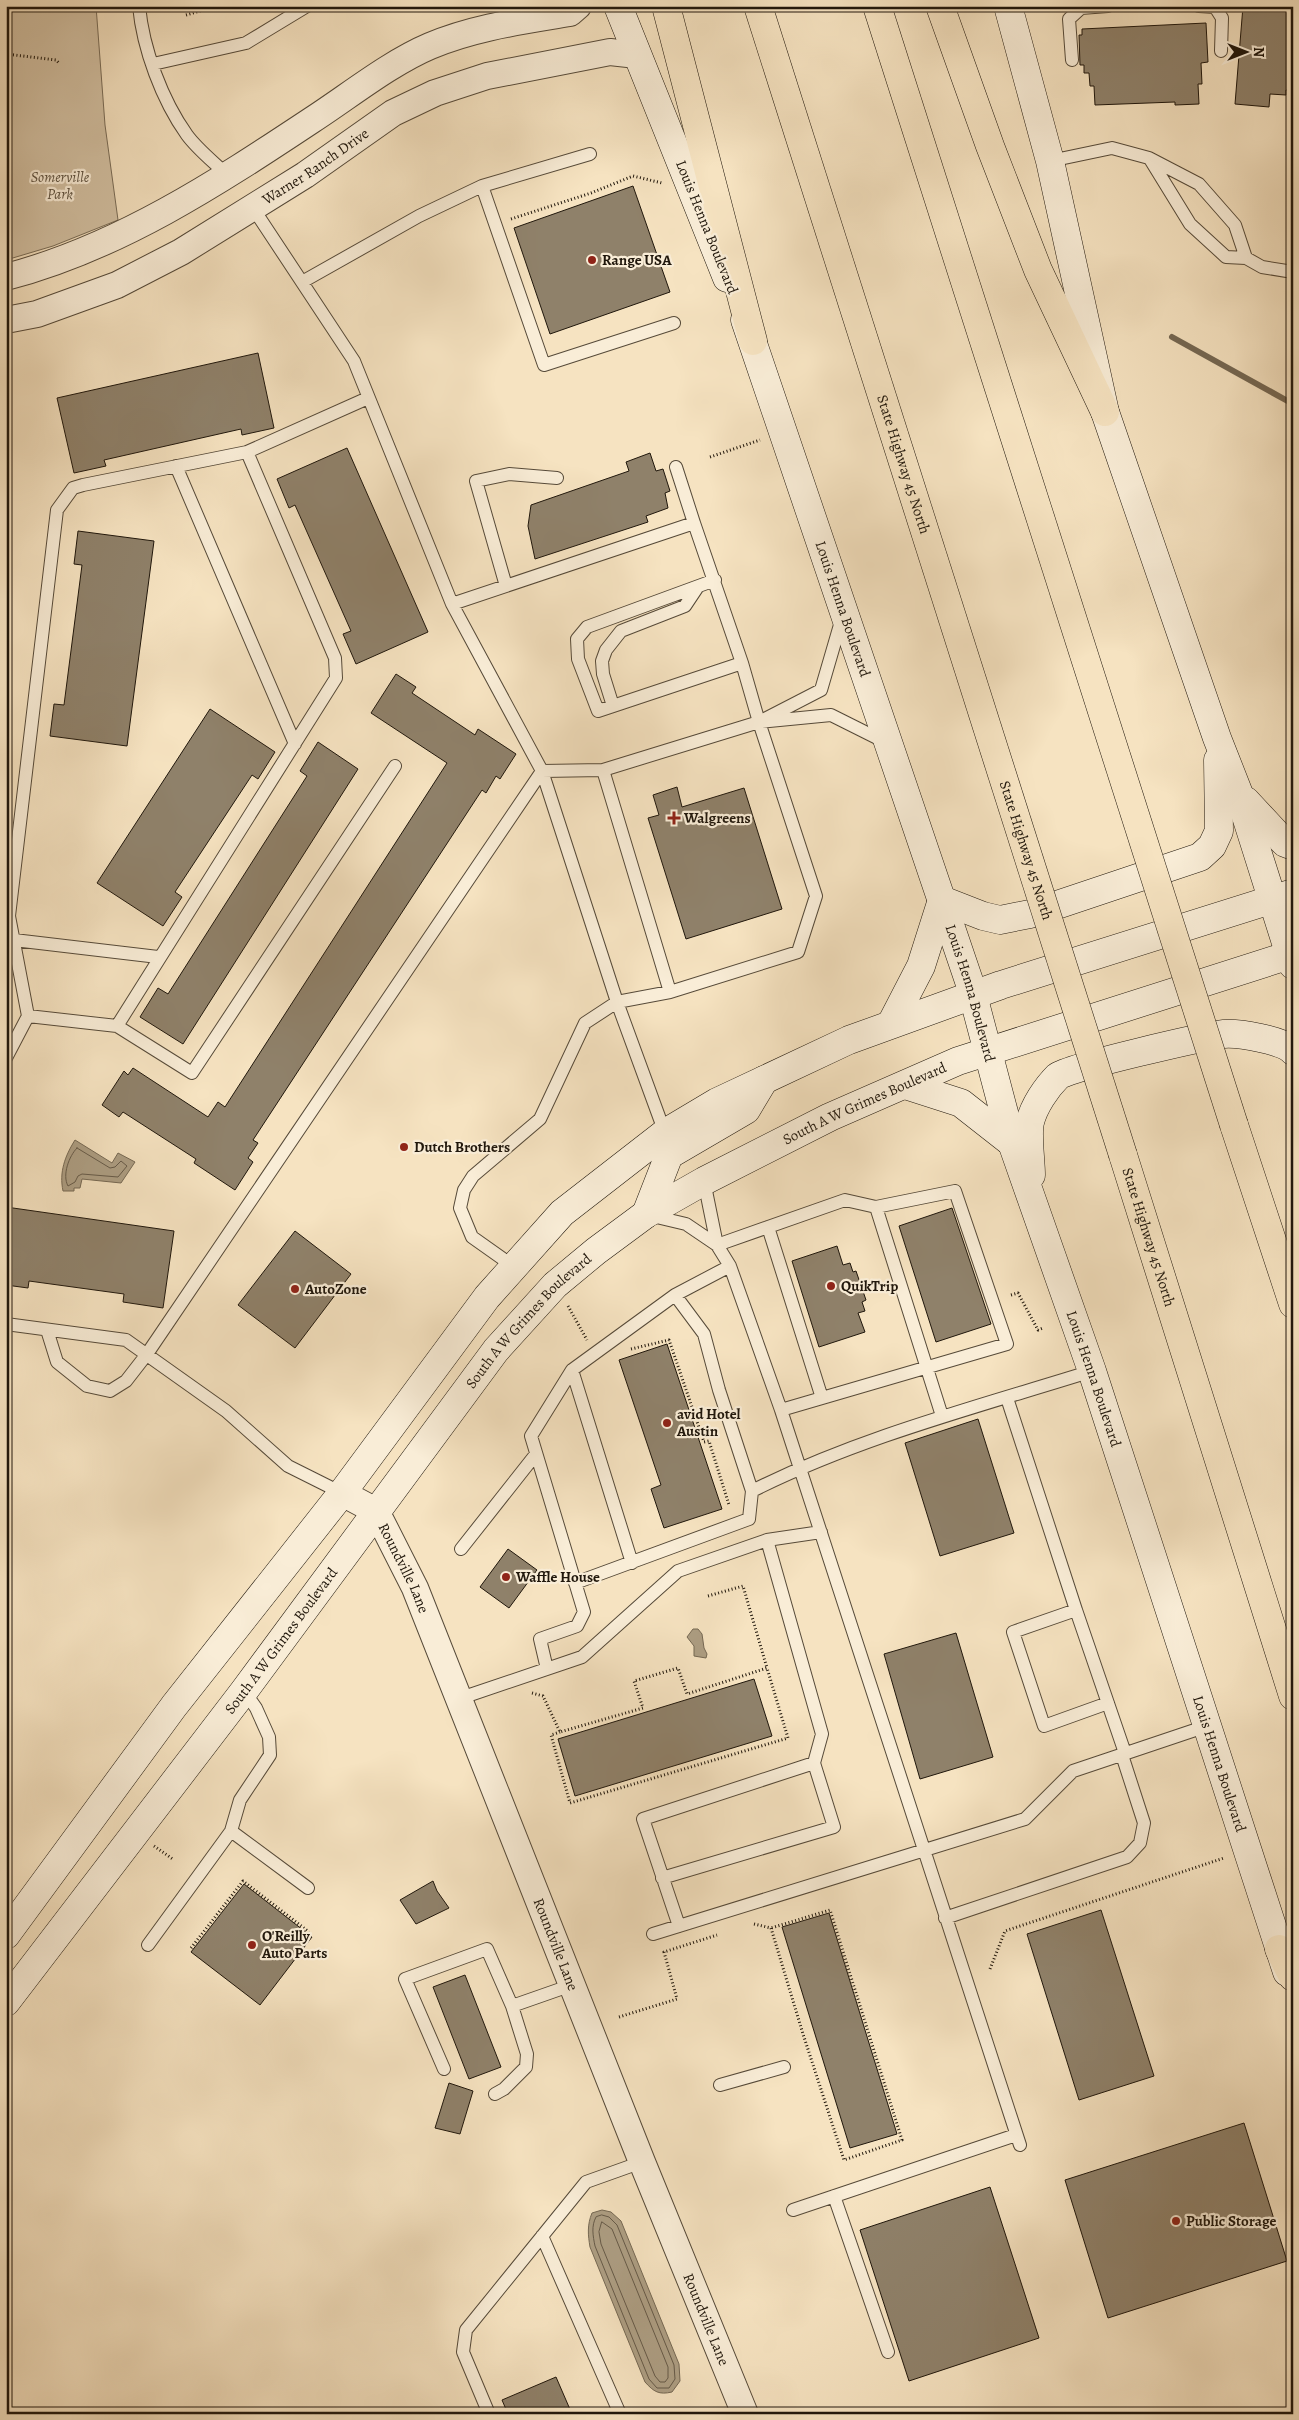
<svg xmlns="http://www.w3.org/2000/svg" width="1299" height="2420" viewBox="0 0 1299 2420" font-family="Alegreya,serif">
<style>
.green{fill:#d2c0a2;stroke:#796c57}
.water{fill:#ad9e83;stroke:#756853}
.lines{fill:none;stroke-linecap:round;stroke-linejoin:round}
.shore{stroke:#665a48;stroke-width:1}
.stream{stroke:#756853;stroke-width:6}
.building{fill:#8f816a;stroke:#20170c}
.service-casing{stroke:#564a39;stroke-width:14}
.minor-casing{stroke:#564a39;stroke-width:28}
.secondary-casing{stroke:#20170c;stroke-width:29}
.motorway-casing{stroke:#20170c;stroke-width:29}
.path{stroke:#20170c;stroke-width:3;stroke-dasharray:1 2.5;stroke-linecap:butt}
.service{stroke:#f9edd7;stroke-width:12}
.minor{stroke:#f9edd7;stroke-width:26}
.secondary{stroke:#f9edd7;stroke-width:28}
.motorway{stroke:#f6e3c1;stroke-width:28}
.motorway-bridge-casing{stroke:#20170c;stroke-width:29;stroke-linecap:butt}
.motorway-bridge{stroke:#f6e3c1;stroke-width:28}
.poi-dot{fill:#8f2418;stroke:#f9edd7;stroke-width:2}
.labels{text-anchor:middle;stroke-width:4.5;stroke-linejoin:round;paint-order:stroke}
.street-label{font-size:15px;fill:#20170c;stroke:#f9edd7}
.park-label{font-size:15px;font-style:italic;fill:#5e5240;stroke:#f9edd7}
.poi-label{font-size:15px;font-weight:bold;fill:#20170c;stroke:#f9edd7;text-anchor:start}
</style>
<rect width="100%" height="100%" fill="#f6e3c1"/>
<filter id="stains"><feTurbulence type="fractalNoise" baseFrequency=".004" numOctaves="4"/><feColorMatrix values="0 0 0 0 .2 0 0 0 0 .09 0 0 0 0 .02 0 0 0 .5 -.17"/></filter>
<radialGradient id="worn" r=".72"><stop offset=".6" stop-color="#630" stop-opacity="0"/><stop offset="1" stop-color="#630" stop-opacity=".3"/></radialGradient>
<!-- green -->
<path class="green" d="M6,6H96L105,125L118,220L53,246L6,260Z"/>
<!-- water -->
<path class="water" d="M75,1140L112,1163L118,1153L135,1162L121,1183L82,1179L80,1188H74V1191H63C59,1172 65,1156 75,1140Z
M693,1629H698L702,1634L704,1648L707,1654L706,1658L694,1656V1646L687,1637Z
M602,2210L611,2212L621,2221L679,2364L680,2381L672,2392C659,2395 654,2392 645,2382L590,2247C588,2235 587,2225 592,2213Z"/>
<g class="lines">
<!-- shore -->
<path class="shore" d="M77,1148L110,1168L115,1167L121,1161L127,1166L118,1177L82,1174L78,1176L75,1182L68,1186C62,1175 69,1156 77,1148Z
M602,2215L609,2217L617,2225L674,2365L675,2379L669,2388H657L649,2379L595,2246C593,2236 591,2226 596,2217Z
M602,2222L612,2229L668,2367V2378L665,2382H660L655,2376L601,2244L599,2232Z"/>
<!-- stream -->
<path class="stream" d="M1172,337L1293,404"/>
</g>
<!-- building -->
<path class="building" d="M1243,6H1293V91L1286,90V95L1270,94L1269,107L1235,104Z
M1206,23L1208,62L1201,63L1202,84H1198L1199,104L1175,105V102L1095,105L1094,86H1090L1089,73H1084V65H1080L1079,35H1082V29Z
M633,186L670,292L550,334L514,228Z
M258,353L274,428L242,435L241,429L104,460L106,466L74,473L57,398Z
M347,448L428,632L356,664L343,634L351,631L295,505L289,508L277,479Z
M650,453L656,471L663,469L670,491L665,493L668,508L646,516L648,522L535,559L528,526L531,505L629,471L626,462Z
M78,531L154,541L127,746L50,736L54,704L64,705L82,565L74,564Z
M396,674L416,687L412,693L475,735L478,729L516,754L500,779L496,776L486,793L482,790L253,1140L258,1143L248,1158L253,1162L235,1190L194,1163L196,1159L123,1112L119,1117L102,1105L124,1071L128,1075L133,1068L208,1117L218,1102L225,1107L447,763L371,713Z
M210,709L275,752L258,779L252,775L175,892L182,897L163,926L97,883Z
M318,742L358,769L183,1044L140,1017L158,988L168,994L307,776L300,771Z
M677,787L682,807L744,788L782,909L686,939L648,818L659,815L653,795Z
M6,1207L174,1231L163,1308L123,1302L124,1294L29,1281L28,1288L6,1285Z
M952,1208L991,1324L936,1342L899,1226Z
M295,1231L351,1274L295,1348L238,1305Z
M837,1246L843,1265L850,1263L853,1272L856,1271L866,1300L862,1302L865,1311L858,1313L865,1332L819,1347L792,1261Z
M667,1344L722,1509L664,1528L651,1489L661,1485L619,1360Z
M978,1419L1014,1533L940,1556L905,1443Z
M508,1549L537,1570L509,1608L480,1587Z
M956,1633L993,1757L920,1779L884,1654Z
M754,1679L772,1736L575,1796L558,1739Z
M433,1881L437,1891L449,1908L416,1924L400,1900Z
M244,1884L312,1937L260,2005L191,1952Z
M1101,1910L1154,2076L1079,2100L1027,1934Z
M829,1913L897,2134L850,2148L782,1927Z
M465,1975L501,2067L469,2079L433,1987Z
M449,2083L473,2091L460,2134L435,2128Z
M1244,2123L1287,2261L1108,2318L1065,2180Z
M990,2187L1039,2338L909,2381L860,2230Z
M556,2377L572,2414H508L502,2400Z"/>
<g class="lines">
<defs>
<path id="service" d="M139,6C143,49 162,100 187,135C198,150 215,163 228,176
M1199,6L1215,7L1222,18L1221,51
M1072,60L1069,19L1081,8L1108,6
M153,64L246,43L307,6
M1150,159L1190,224L1226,257L1246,258L1262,267L1293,272
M1050,161L1112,148L1149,158L1199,184L1235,225L1246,258
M482,186L544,365L674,323
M253,208L354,361L452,604L694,523L742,663L759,722
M302,282L419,216L482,186L590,154
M176,466L295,744
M676,467L694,523
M715,580L587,627L577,639L578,659L598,711L742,663
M506,586L476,481L509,474L557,478
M842,618L821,690L759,722L831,715L885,742
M613,706L603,674L602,661L606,650L621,631L685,606L697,588
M603,770L542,771L617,1002L665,1133
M14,940L158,957
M28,1016L9,916L57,510L73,488L83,485L247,452
M117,1026L336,678L335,658L247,452L368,398
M6,1058L28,1016L117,1026L192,1073L395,766
M704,1181L717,1245L730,1266L781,1410L1020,2145
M876,1207L942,1416
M648,1215L686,1224L717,1245
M768,1227L822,1398
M717,1245L845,1200L876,1207L955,1191L1007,1344L781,1410
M513,1266L472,1237L460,1208L464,1190L473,1176L540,1119L585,1023L617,1002L670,992L798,952L816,896L759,722L603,770L670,992
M675,1295L704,1334L719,1390L752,1491
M6,1324L126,1340L226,1411L288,1466L342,1493
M47,1330L57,1362L87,1386L110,1391L126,1381L147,1354L542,771L452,604
M572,1370L632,1563
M1007,1398L1076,1610
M461,1549L536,1454
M575,1583L749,1519L752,1491C860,1437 977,1407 1092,1371
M547,1669L540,1639L577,1626L584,1612L531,1436L572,1370L675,1295L730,1266
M458,1699L582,1657L678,1571L767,1540L821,1532
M1108,1703L1044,1726L1013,1632L1076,1610L1125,1753
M231,1831L308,1888
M662,1878L834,1827L814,1763L822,1734L767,1540
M945,1918L1127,1857L1140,1843L1144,1823L1122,1755
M679,1926L643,1819L814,1763
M653,1934L1025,1819L1073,1771L1207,1726
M148,1945L231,1831L240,1800L270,1755L269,1737L256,1708L244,1691
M444,2069L405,1979L487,1949L512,2006
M720,2085L784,2067
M495,2094L504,2089L526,2067L527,2054L512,2006L572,1985
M834,2196L888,2352
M793,2210L1016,2135
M542,2236L620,2414
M489,2414L463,2352L466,2330L586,2182L642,2162"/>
<g id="minor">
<path d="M6,277C118,248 217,183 312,120C349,96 390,63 430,46C475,27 523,21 570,13L578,6"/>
<path id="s1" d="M6,320L37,314L117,285L181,252L305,175L393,113L435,93L487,76L610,52L637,55"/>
<path id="s2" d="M342,1493L376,1511L415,1588L642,2162L745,2414"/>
</g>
<g id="secondary">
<path d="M618,6L727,278"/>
<path d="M1008,6L1050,161L1105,412L1217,738L1239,794L1293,965"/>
<path id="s3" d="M745,320L970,984L1012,1143L1092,1371L1287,1972"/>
<path d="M1246,801L1285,843L1293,846"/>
<path d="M942,900L983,916L1000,920L1030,914L1200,857L1212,846L1219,831L1218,760"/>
<path d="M891,1024L921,966L942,900"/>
<path d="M905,1085L961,1103L1012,1143"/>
<path d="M1031,1175C1031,1161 1027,1135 1030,1122C1034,1106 1046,1088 1058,1076C1066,1068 1205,1036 1224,1034C1239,1033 1283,1040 1293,1051"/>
<path d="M646,1214L669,1155L746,1110L764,1080"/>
<path d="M6,1935L174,1706L342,1493L487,1297L562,1213L665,1133L717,1102L849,1040L1001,985L1293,893"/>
<path id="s4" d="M6,2002L244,1691L496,1350L555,1285L596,1251L646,1214L704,1181L830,1117L958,1061L1293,954"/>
</g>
<g id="motorway">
<path d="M666,6L753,341"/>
<path d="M940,6L990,146L1038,270L1105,412"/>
<path d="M1234,1125L1293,1304"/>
<path id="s5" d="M1123,1155L1293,1696"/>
<path d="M1279,1949L1293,1977"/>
</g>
</defs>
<!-- service casing -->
<use href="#service" class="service-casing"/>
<!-- minor casing -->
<use href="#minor" class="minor-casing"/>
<!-- secondary casing -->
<use href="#secondary" class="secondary-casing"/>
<!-- motorway casing -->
<use href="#motorway" class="motorway-casing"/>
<!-- path -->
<path class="path" d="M186,15L217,6
M6,54L56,60L60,64
M511,219L591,193L633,176L662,183
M710,457L760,440
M1011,1295L1018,1293L1038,1330L1043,1328
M568,1306L587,1340
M631,1349L669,1340L704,1442L709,1441L729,1505
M708,1596L743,1586L767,1668
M532,1693L543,1696L560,1732L643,1708L634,1681L678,1668L687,1694L767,1668L788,1738L570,1803L551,1735L560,1732
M154,1846L174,1860
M754,1924L771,1928L803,2034L844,2160L902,2140L830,1910L771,1928
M191,1948L243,1881L309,1932
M990,1969L1005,1931L1224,1858
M619,2017L677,1999L664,1952L717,1935"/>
<!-- service -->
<use href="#service" class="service"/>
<!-- minor -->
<use href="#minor" class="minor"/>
<!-- secondary -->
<use href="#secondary" class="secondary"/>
<!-- motorway -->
<use href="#motorway" class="motorway"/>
<defs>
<g id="motorway-bridge">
<path id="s6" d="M758,6L1123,1155"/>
<path d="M877,6L1234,1125"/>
</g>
</defs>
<!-- motorway-bridge casing -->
<use href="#motorway-bridge" class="motorway-bridge-casing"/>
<!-- motorway-bridge -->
<use href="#motorway-bridge" class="motorway-bridge"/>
</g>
<!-- markers -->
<g class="poi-dot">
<circle cx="592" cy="260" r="5"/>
<path d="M671.5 810.5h5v5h5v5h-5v5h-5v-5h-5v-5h5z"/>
<circle cx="404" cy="1147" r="5"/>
<circle cx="831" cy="1286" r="5"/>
<circle cx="295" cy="1289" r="5"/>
<circle cx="667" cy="1423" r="5"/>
<circle cx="506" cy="1577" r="5"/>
<circle cx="252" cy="1945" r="5"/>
<circle cx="1176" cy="2221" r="5"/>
</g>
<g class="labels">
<!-- street labels -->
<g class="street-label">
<text dy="5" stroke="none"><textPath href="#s1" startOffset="348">Warner Ranch Drive</textPath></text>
<text transform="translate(707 227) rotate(68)" y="5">Louis Henna Boulevard</text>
<text dy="5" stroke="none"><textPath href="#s6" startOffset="481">State Highway 45 North</textPath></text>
<text dy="5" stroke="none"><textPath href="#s3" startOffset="305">Louis Henna Boulevard</textPath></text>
<text dy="5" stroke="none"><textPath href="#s6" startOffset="886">State Highway 45 North</textPath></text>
<text dy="5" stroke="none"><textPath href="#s3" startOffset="710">Louis Henna Boulevard</textPath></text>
<text dy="5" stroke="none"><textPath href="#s4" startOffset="1264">South A W Grimes Boulevard</textPath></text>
<text dy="5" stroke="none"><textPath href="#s5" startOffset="86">State Highway 45 North</textPath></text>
<text dy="5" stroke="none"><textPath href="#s4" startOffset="859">South A W Grimes Boulevard</textPath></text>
<text dy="5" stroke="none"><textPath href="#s3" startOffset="1115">Louis Henna Boulevard</textPath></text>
<text dy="5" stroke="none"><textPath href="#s2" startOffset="102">Roundville Lane</textPath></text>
<text dy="5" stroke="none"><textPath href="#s4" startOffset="454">South A W Grimes Boulevard</textPath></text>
<text dy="5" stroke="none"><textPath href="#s3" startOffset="1520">Louis Henna Boulevard</textPath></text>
<text dy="5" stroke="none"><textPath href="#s2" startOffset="508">Roundville Lane</textPath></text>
<text dy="5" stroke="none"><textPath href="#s2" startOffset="912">Roundville Lane</textPath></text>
</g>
<!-- park labels -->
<g class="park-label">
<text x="60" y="182">Somerville<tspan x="60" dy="17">Park</tspan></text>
</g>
<!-- poi labels -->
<g class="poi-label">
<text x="602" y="265">Range USA</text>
<text x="684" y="823">Walgreens</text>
<text x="414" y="1152">Dutch Brothers</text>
<text x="841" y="1291">QuikTrip</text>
<text x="305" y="1294">AutoZone</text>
<text x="677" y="1419">avid Hotel<tspan x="677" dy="17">Austin</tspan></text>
<text x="516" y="1582">Waffle House</text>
<text x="262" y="1941">O'Reilly<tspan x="262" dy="17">Auto Parts</tspan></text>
<text x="1186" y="2226">Public Storage</text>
</g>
</g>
<!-- margin -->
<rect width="1299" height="2420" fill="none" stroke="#f6e3c1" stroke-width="25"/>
<rect x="8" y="8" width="1284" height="2405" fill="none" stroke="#20170c" stroke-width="2.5"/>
<rect x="12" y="12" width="1274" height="2395" fill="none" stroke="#20170c"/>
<!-- north arrow -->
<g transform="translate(1246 52) rotate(90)" stroke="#f9edd7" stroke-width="4" paint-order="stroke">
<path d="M0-4L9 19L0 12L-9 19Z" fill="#20170c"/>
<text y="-8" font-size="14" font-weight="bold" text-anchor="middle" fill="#20170c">N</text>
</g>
<rect width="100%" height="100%" filter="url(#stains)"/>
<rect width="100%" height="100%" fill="url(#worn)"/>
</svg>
